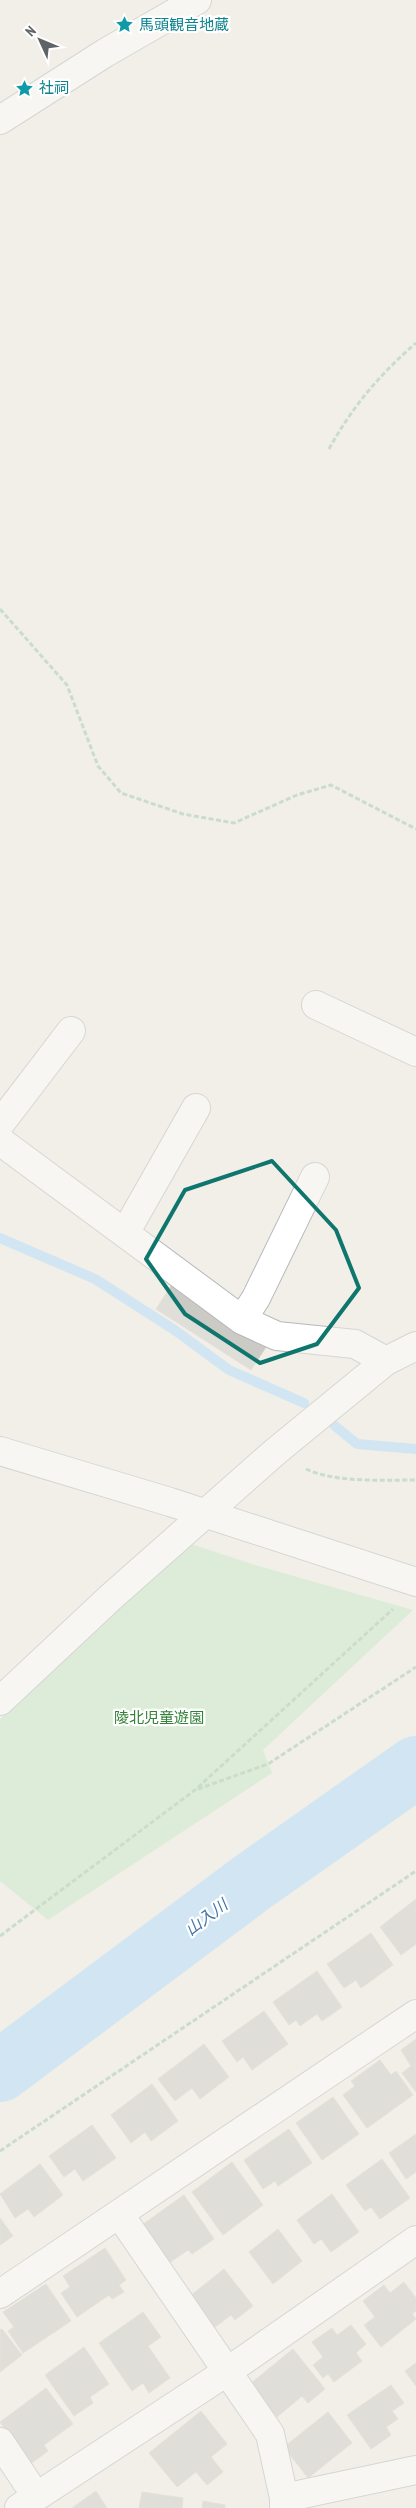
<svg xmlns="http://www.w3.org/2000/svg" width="416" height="2508" viewBox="0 0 416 2508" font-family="'PT Sans Narrow','Noto Sans JP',sans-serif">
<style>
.green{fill:#c5e8c5}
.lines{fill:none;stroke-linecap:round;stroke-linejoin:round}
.stream{stroke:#aadaff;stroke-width:10}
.river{stroke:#aadaff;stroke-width:62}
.building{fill:#cccac5;stroke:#d6d1c6}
.minor-casing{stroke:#b5b8bc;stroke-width:30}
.path{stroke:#9cc7a9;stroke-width:3;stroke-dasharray:5 2.5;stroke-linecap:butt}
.minor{stroke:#fff;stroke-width:28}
.marked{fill:none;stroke:#0f766e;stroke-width:4;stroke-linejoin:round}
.labels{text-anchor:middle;stroke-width:4.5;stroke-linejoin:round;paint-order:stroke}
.culture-label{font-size:15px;fill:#0d838f;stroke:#fff;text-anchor:start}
.park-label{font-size:15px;fill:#348238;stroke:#fff}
.water-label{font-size:16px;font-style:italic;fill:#4174aa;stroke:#fff}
</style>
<rect width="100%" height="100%" fill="#f1efe8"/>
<!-- green -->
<path class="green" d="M188,1543L255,1565L413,1610L263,1750L272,1773L48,1920L0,1881V1719L130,1595Z"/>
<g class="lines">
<!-- stream -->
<path class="stream" d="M0,1238L95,1279L176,1331L229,1370L304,1403
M335,1426L357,1444L416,1449"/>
<!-- river -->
<path class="river" d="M0,2071L250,1884L416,1767"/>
</g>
<!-- building -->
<path class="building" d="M173,1283L212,1313L266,1347L251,1370L156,1309Z
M416,1899V1944L401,1955L380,1927Z
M371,1933L393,1965L361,1988L356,1980L344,1988L327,1964Z
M317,1971L342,2007L322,2021L317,2014L300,2026L296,2020L289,2025L273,2002Z
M264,2011L288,2044L252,2070L243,2057L237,2062L222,2041Z
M416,2039V2092L402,2073L411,2066L401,2050Z
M204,2044L229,2077L200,2099L192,2088L175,2101L158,2079Z
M380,2060L391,2075L396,2071L413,2095L367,2128L343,2095L355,2086L351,2081Z
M152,2084L178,2121L151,2141L145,2132L131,2143L111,2115Z
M333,2097L359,2134L322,2160L296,2123Z
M92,2125L116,2158L83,2181L75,2169L64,2177L49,2156Z
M289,2129L312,2163L278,2186L275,2181L263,2189L244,2160Z
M416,2134V2172L406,2179L389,2153Z
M382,2159L410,2198L380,2219L371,2207L365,2211L346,2185Z
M232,2162L263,2205L223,2235L192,2192Z
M40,2164L63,2195L34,2217L28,2209L15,2218L0,2194Z
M332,2194L359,2232L331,2252L321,2239L314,2244L297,2220Z
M184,2195L214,2239L192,2254L188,2250L169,2263L142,2225Z
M0,2218L13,2236L0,2245Z
M278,2229L302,2261L273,2284L249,2252Z
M105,2248L126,2280L119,2285L124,2292L112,2299L109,2295L77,2317L61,2293L70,2287L63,2276Z
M224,2269L253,2306L235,2320L231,2315L214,2328L190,2296Z
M404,2282L416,2298V2311L412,2314L416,2319L381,2347L364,2325L375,2317L363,2301L384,2285L390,2293Z
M46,2284L71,2321L23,2353L8,2331L14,2327L3,2312Z
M143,2312L161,2337L148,2346L170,2378L149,2393L143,2383L132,2391L99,2343Z
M351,2325L366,2344L356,2353L362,2361L334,2382L328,2374L323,2378L313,2365L323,2357L312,2342L332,2328L337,2335Z
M2,2329L22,2355L0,2372V2330Z
M84,2347L109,2384L90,2397L93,2403L74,2416L45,2375Z
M293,2349L325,2389L308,2403L302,2396L277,2417L250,2384Z
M416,2363V2386L405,2371Z
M391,2385L404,2403L392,2411L398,2419L386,2427L391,2435L371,2449L347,2415Z
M46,2388L73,2424L44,2445L48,2451L29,2465L0,2422Z
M201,2411L227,2444L211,2457L223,2472L207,2485L196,2472L177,2487L149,2453Z
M328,2412L352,2443L308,2478L284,2447Z
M96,2491L107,2508H72Z
M142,2492L183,2498L182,2508H139Z
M203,2501L225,2505V2508H202Z"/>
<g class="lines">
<defs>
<path id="minor" d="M0,120L105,53L197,0
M316,1005L416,1052
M0,1124L71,1031
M0,1141L242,1320L277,1336L355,1344L386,1361
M125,1233L196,1108
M242,1320L256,1298L315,1177
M0,1451L170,1502L416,1582
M0,1701L111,1597L275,1452L386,1361L416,1346
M120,2215L270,2434L284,2498V2508
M0,2294L416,2014
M0,2442L36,2496
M284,2498L416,2470
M19,2508L228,2371L416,2240"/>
</defs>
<!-- minor casing -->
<use href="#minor" class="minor-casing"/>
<!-- path -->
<path class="path" d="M329,449C352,407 380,374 416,343
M0,609L67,685L98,766L121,793L183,814L234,823L297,795L331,785L416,829
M306,1469C336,1483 383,1480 416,1480
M198,1789L268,1764L416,1667
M0,1936L195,1790L393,1609
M0,2151L416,1871"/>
<!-- minor -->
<use href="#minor" class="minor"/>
</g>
<!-- marked area -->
<path d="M0 0H416V2508H0ZM272,1161L336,1230L359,1288L317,1344L260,1363L185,1314L146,1259L185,1190Z" fill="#f1efe8" fill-opacity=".55" fill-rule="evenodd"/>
<path class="marked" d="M272,1161L336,1230L359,1288L317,1344L260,1363L185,1314L146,1259L185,1190Z"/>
<!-- icons -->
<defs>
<symbol id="sight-bare" viewBox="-9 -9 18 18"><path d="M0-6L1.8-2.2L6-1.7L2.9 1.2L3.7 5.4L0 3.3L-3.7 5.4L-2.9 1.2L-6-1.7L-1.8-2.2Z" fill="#0f9aa8" stroke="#fff" stroke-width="2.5" paint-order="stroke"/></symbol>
</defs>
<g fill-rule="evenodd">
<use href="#sight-bare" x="112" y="12" width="25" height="25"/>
<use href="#sight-bare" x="12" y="76" width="25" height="25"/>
</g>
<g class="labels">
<!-- culture labels -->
<g class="culture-label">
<text x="139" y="30">馬頭観音地蔵</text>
<text x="39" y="93">社祠</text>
</g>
<!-- park labels -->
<g class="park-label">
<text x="159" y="1723">陵北児童遊園</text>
</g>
<!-- water labels -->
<g class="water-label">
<text transform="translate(206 1917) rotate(-37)" y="6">山入川</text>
</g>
</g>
<!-- north arrow -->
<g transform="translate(40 40) rotate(314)" stroke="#ffffff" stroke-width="4" paint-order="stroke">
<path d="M0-4L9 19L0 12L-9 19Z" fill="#5f6368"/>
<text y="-8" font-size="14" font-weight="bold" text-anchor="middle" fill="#5f6368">N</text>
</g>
</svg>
